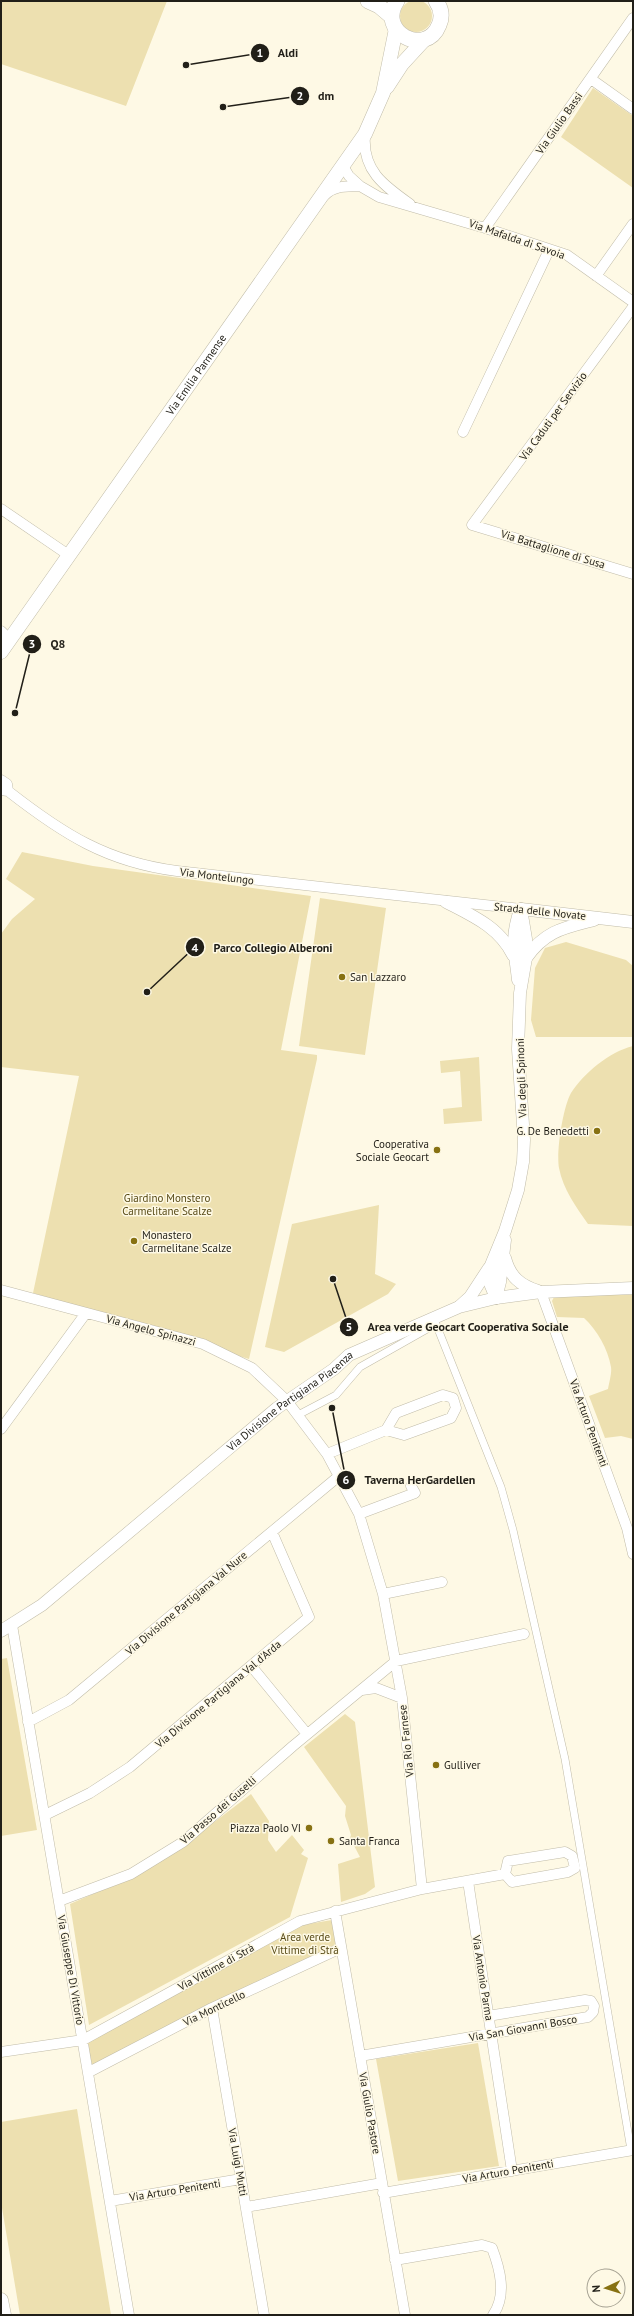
<svg xmlns="http://www.w3.org/2000/svg" width="634" height="2316" viewBox="0 0 634 2316" font-family="'PT Sans',sans-serif">
<style>
.green{fill:#ede0b0}
.lines{fill:none;stroke-linecap:round;stroke-linejoin:round}
.pedestrian-casing{stroke:#c1bca9;stroke-width:8}
.minor-casing{stroke:#c1bca9;stroke-width:11}
.tertiary-casing{stroke:#c1bca9;stroke-width:13}
.secondary-casing{stroke:#c1bca9;stroke-width:15}
.primary-casing{stroke:#c1bca9;stroke-width:16}
.pedestrian{stroke:#fff;stroke-width:7}
.minor{stroke:#fff;stroke-width:10}
.tertiary{stroke:#fff;stroke-width:12}
.secondary{stroke:#fff;stroke-width:14}
.primary{stroke:#fff;stroke-width:15}
.poi-dot{fill:#877112;stroke:#fef9e5;stroke-width:1.5}
.labels{text-anchor:middle;stroke-width:3;stroke-linejoin:round;paint-order:stroke}
.street-label{font-size:11px;fill:#211f18;stroke:#fef9e5}
.poi-label{font-size:11px;fill:#211f18;stroke:#fef9e5;text-anchor:start}
.park-label{font-size:11px;fill:#574a16;stroke:#fef9e5}
.leader{fill:none;stroke:#211f18;stroke-width:1.5}
.callout-dot{fill:#211f18;stroke:#fef9e5;stroke-width:1.5}
.mark-label{font-size:12px;text-anchor:middle;font-weight:bold;fill:#fff}
.callout-label{font-size:12px;text-anchor:middle;font-weight:bold;fill:#211f18;stroke:#fef9e5;stroke-width:3;stroke-linejoin:round;paint-order:stroke}
</style>
<rect width="100%" height="100%" fill="#fef9e5"/>
<!-- green -->
<path class="green" d="M400 16a16 16 0 1 1 32 0a16 16 0 1 1-32 0Z
M1,1H167L126,106L1,64Z
M593,88L633,116V188L561,137Z
M22,852L93,866L311,896L281,1050L317,1055V1059L249,1359L33,1293L79,1076L1,1067V934L12,919L35,899L6,879Z
M320,898L386,908L365,1055L299,1046Z
M566,942L626,960L633,966V1037H536L531,1020L535,968L545,948Z
M633,1046V1226L588,1224C576,1207 563,1189 559,1168C556,1152 563,1107 571,1093C584,1073 609,1052 633,1046Z
M479,1057L482,1121L444,1124L443,1109L462,1107L460,1071L441,1073L440,1061Z
M379,1205L375,1274L396,1284L388,1294L284,1352L265,1347L292,1224Z
M613,1294L633,1295V1439L621,1436L605,1438L589,1396L608,1389C609,1383 612,1373 611,1367C608,1349 597,1330 584,1318L557,1317L552,1301L554,1297Z
M7,1658L37,1830L1,1836V1659Z
M345,1714L355,1722L375,1887L365,1894L341,1902L338,1864L360,1857L350,1838L351,1835L345,1816L346,1806L304,1747Z
M251,1794L269,1821L268,1840L276,1852L292,1835L304,1850L301,1854L308,1858L290,1917L89,2025L70,1904L132,1877L183,1846Z
M332,1920L337,1946L92,2065L87,2042L302,1925Z
M478,2043L499,2166L398,2181L376,2059Z
M77,2109L111,2315H20L1,2202V2122Z"/>
<g class="lines">
<defs>
<path id="pedestrian" d="M298,1415L336,1395L360,1367L436,1324L501,1487L513,1530L565,1759L631,2150"/>
<path id="minor" d="M591,79L633,109
M365,135C362,170 383,185 410,204
M343,166L349,176L360,186L379,197L485,228L567,255L633,302
M325,195C334,185 348,187 360,186
M485,228L633,18
M596,276L633,224
M633,307L472,525L633,574
M463,432L549,250
M1,509L70,556
M1,631L10,640
M1,780L7,784L8,791
M1,790L8,791C63,834 107,862 177,871L521,909
M1,1290L203,1344L252,1368L287,1401L327,1454L359,1514L383,1594L402,1698L422,1889
M541,1292L627,1528L633,1554
M1,1429L86,1313
M327,1454L386,1430L404,1435L451,1418L456,1408L453,1398L443,1395L396,1413L386,1430
M359,1514L415,1493L411,1486
M383,1594L442,1582
M12,1625L129,2315
M252,1667L307,1734
M362,1690L376,1688L402,1698
M28,1722L69,1700L339,1476
M45,1815L90,1793L130,1767L309,1617L272,1532
M468,1881L512,2171
M59,1901L131,1874L183,1842L293,1746L396,1661L524,1634
M335,1911L405,2315
M212,2008L264,2315
M1,2052L83,2040L300,1921L422,1889L505,1874L512,1882L568,1872L575,1868L572,1856L565,1852L508,1861L505,1874
M360,2056L588,2017L593,2012L594,2006L591,2001L585,2000L488,2016
M89,2072L212,2008L341,1948
M383,2193L633,2150
M110,2201L241,2179
M246,2207L382,2183
M395,2260L482,2245L492,2248C500,2269 507,2295 493,2315"/>
<g id="tertiary">
<path d="M446,902C473,916 499,927 513,955"/>
<path d="M521,909L633,922"/>
<path d="M526,958C545,931 563,928 594,920"/>
<path d="M518,980C515,951 510,940 520,910"/>
<path d="M505,1258C510,1277 520,1285 538,1291"/>
<path d="M496,1298L489,1281L491,1265L505,1231L518,1190L523,1162L524,1140L518,1049L520,993L526,958V939L521,909"/>
<path d="M496,1298L500,1282L505,1240"/>
<path d="M460,1306L470,1297L489,1268"/>
<path id="s1" d="M1,1631L42,1605L277,1408L334,1369L349,1355L459,1307L496,1298L541,1292L633,1288"/>
</g>
<g id="secondary">
<path d="M387,87L402,64L425,39"/>
<path id="s2" d="M1,652L365,134L383,93L396,29"/>
<path d="M1,2300L4,2315"/>
</g>
<path id="primary" d="M368,1L379,6L392,17
M397,1C376,32 426,58 439,25C443,16 441,8 436,1"/>
</defs>
<!-- pedestrian casing -->
<use href="#pedestrian" class="pedestrian-casing"/>
<!-- minor casing -->
<use href="#minor" class="minor-casing"/>
<!-- tertiary casing -->
<use href="#tertiary" class="tertiary-casing"/>
<!-- secondary casing -->
<use href="#secondary" class="secondary-casing"/>
<!-- primary casing -->
<use href="#primary" class="primary-casing"/>
<!-- pedestrian -->
<use href="#pedestrian" class="pedestrian"/>
<!-- minor -->
<use href="#minor" class="minor"/>
<!-- tertiary -->
<use href="#tertiary" class="tertiary"/>
<!-- secondary -->
<use href="#secondary" class="secondary"/>
<!-- primary -->
<use href="#primary" class="primary"/>
</g>
<!-- markers -->
<g class="poi-dot">
<circle cx="342" cy="977" r="4"/>
<circle cx="597" cy="1131" r="4"/>
<circle cx="437" cy="1150" r="4"/>
<circle cx="134" cy="1241" r="4"/>
<circle cx="436" cy="1765" r="4"/>
<circle cx="309" cy="1828" r="4"/>
<circle cx="331" cy="1841" r="4"/>
</g>
<g class="labels">
<!-- street labels -->
<g class="street-label">
<text transform="translate(559 123) rotate(-55)" y="4">Via Giulio Bassi</text>
<text transform="translate(517 239) rotate(19)" y="4">Via Mafalda di Savoia</text>
<text dy="4" stroke="none"><textPath href="#s2" startOffset="339">Via Emilia Parmense</textPath></text>
<text transform="translate(553 416) rotate(-54)" y="4">Via Caduti per Servizio</text>
<text transform="translate(553 549) rotate(17)" y="4">Via Battaglione di Susa</text>
<text transform="translate(217 876) rotate(7)" y="4">Via Montelungo</text>
<text transform="translate(540 911) rotate(6)" y="4">Strada delle Novate</text>
<text transform="translate(521 1078) rotate(-92)" y="4">Via degli Spinoni</text>
<text transform="translate(151 1330) rotate(15)" y="4">Via Angelo Spinazzi</text>
<text dy="4" stroke="none"><textPath href="#s1" startOffset="370">Via Divisione Partigiana Piacenza</textPath></text>
<text transform="translate(589 1423) rotate(70)" y="4">Via Arturo Penitenti</text>
<text transform="translate(186 1603) rotate(-40)" y="4">Via Divisione Partigiana Val Nure</text>
<text transform="translate(218 1694) rotate(-40)" y="4">Via Divisione Partigiana Val d'Arda</text>
<text transform="translate(406 1741) rotate(-96)" y="4">Via Rio Farnese</text>
<text transform="translate(218 1810) rotate(-41)" y="4">Via Passo dei Guselli</text>
<text transform="translate(216 1967) rotate(-29)" y="4">Via Vittime di Strà</text>
<text transform="translate(71 1970) rotate(80)" y="4">Via Giuseppe Di Vittorio</text>
<text transform="translate(483 1978) rotate(81)" y="4">Via Antonio Parma</text>
<text transform="translate(214 2008) rotate(-26)" y="4">Via Monticello</text>
<text transform="translate(523 2028) rotate(-10)" y="4">Via San Giovanni Bosco</text>
<text transform="translate(370 2113) rotate(80)" y="4">Via Giulio Pastore</text>
<text transform="translate(238 2162) rotate(80)" y="4">Via Luigi Mutti</text>
<text transform="translate(508 2171) rotate(-10)" y="4">Via Arturo Penitenti</text>
<text transform="translate(175 2190) rotate(-9)" y="4">Via Arturo Penitenti</text>
</g>
<!-- poi labels -->
<g class="poi-label">
<text x="350" y="981">San Lazzaro</text>
<text x="589" y="1135" text-anchor="end">G. De Benedetti</text>
<text x="429" y="1148" text-anchor="end">Cooperativa<tspan x="429" dy="13">Sociale Geocart</tspan></text>
<text x="142" y="1239">Monastero<tspan x="142" dy="13">Carmelitane Scalze</tspan></text>
<text x="444" y="1769">Gulliver</text>
<text x="301" y="1832" text-anchor="end">Piazza Paolo VI</text>
<text x="339" y="1845">Santa Franca</text>
</g>
<!-- park labels -->
<g class="park-label">
<text x="167" y="1202">Giardino Monstero<tspan x="167" dy="13">Carmelitane Scalze</tspan></text>
<text x="305" y="1941">Area verde<tspan x="305" dy="13">Vittime di Strà</tspan></text>
</g>
</g>
<!-- callouts -->
<path class="leader" d="M186 65L260 53M223 107L300 96M15 713L32 644M147 992L195 947M333 1279L349 1327M332 1408L346 1480"/>
<g class="callout-dot">
<circle cx="186" cy="65" r="4"/>
<circle cx="223" cy="107" r="4"/>
<circle cx="15" cy="713" r="4"/>
<circle cx="147" cy="992" r="4"/>
<circle cx="333" cy="1279" r="4"/>
<circle cx="332" cy="1408" r="4"/>
<circle cx="260" cy="53" r="10"/>
<circle cx="300" cy="96" r="10"/>
<circle cx="32" cy="644" r="10"/>
<circle cx="195" cy="947" r="10"/>
<circle cx="349" cy="1327" r="10"/>
<circle cx="346" cy="1480" r="10"/>
</g>
<g class="mark-label">
<text x="260" y="57">1</text>
<text x="300" y="100">2</text>
<text x="32" y="648">3</text>
<text x="195" y="952">4</text>
<text x="349" y="1331">5</text>
<text x="346" y="1484">6</text>
</g>
<g class="callout-label">
<text x="288" y="57">Aldi</text>
<text x="326" y="100">dm</text>
<text x="58" y="648">Q8</text>
<text x="273" y="952">Parco Collegio Alberoni</text>
<text x="468" y="1331">Area verde Geocart Cooperativa Sociale</text>
<text x="420" y="1484">Taverna HerGardellen</text>
</g>
<!-- border -->
<rect width="634" height="2316" fill="none" stroke="#211f18" stroke-width="4"/>
<!-- north arrow -->
<g transform="translate(606 2288) rotate(266)"><circle r="19" fill="#fef9e5" stroke="#a6a293"/>
<path d="M0-3L7 15L0 10L-7 15Z" fill="#877112"/>
<text y="-6" font-size="11" font-weight="bold" text-anchor="middle" fill="#211f18">N</text>
</g>
</svg>
